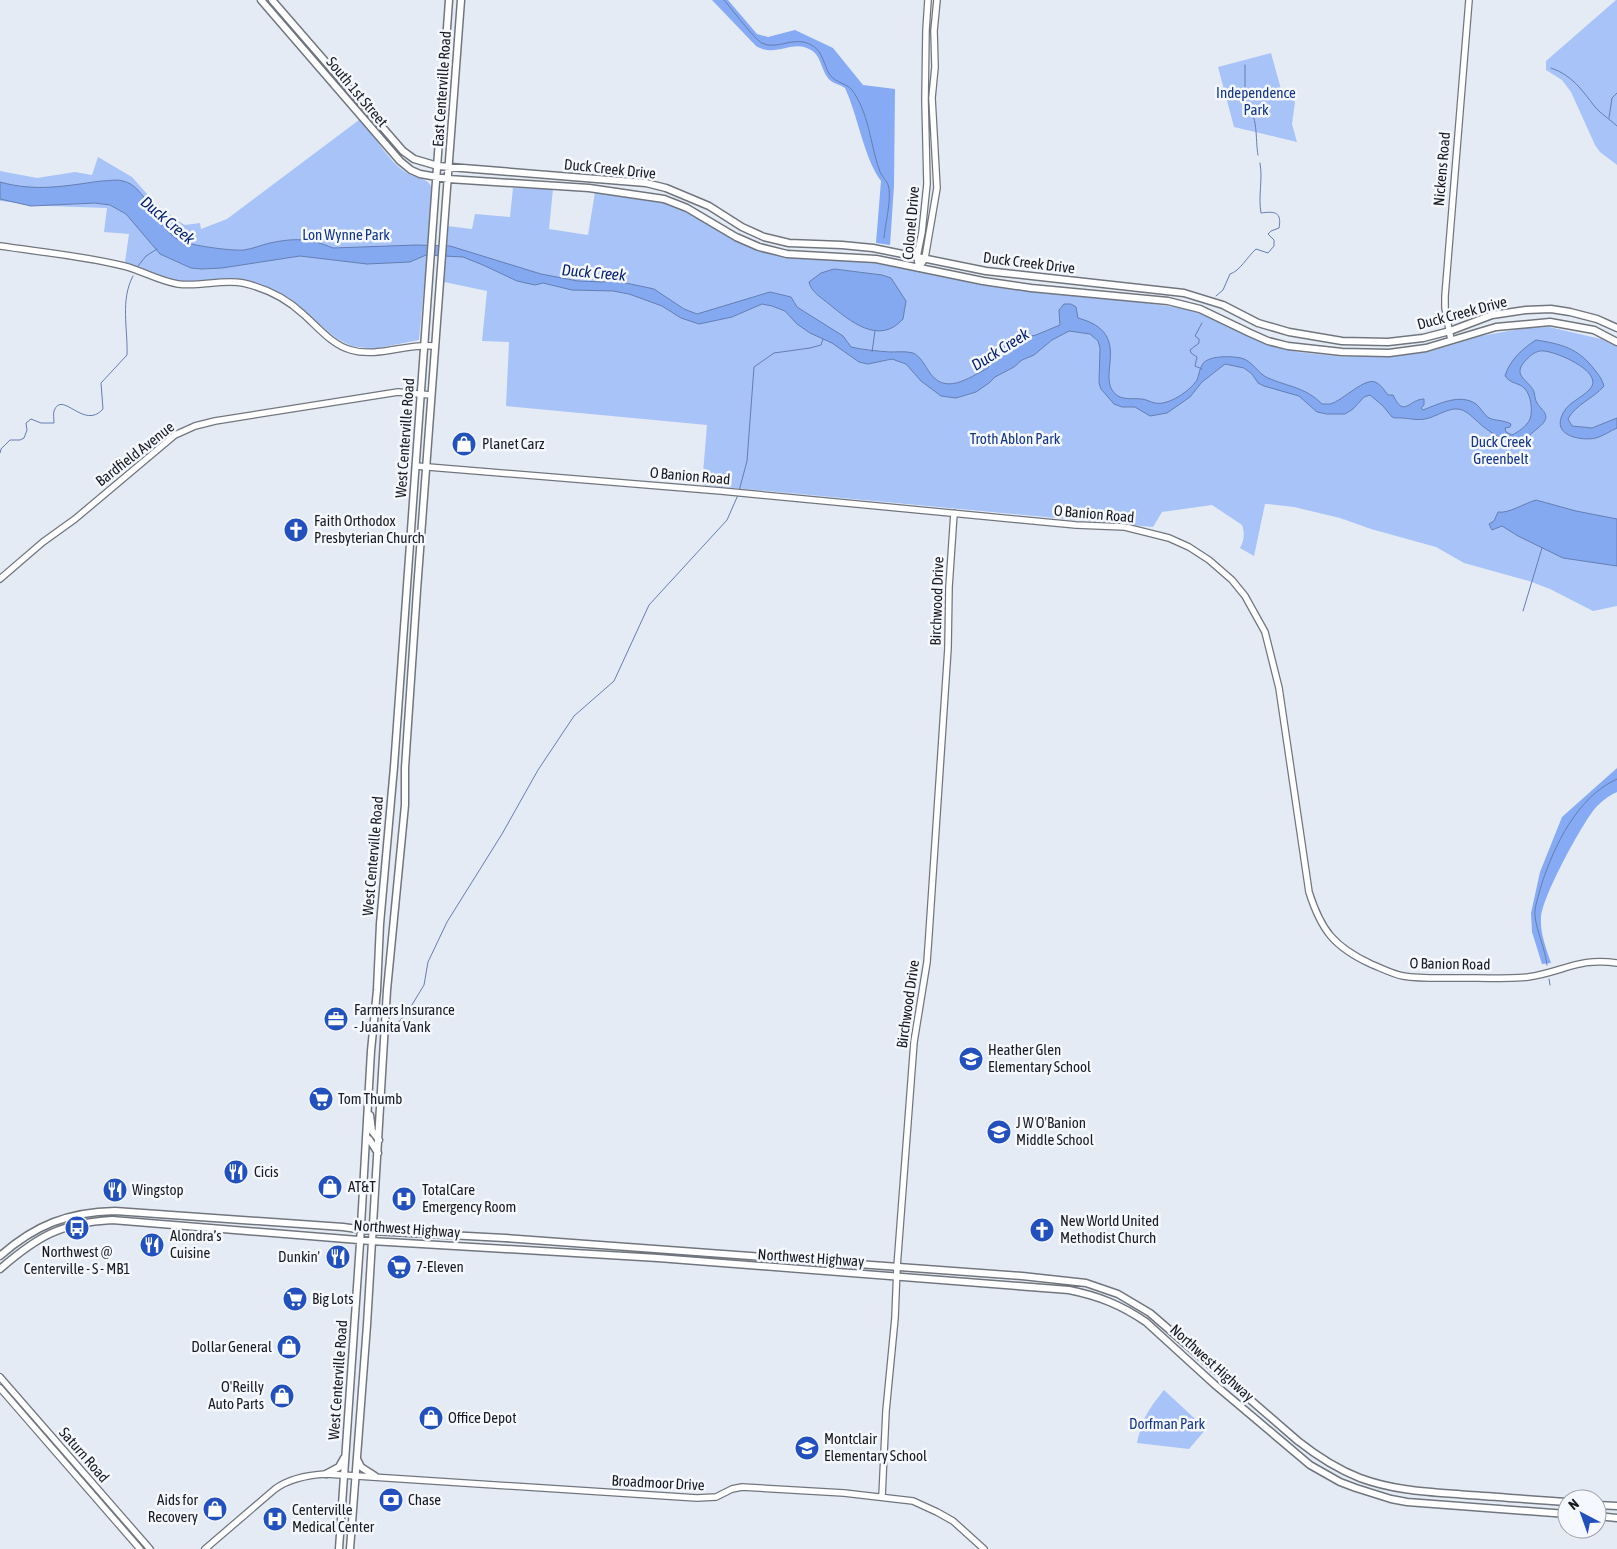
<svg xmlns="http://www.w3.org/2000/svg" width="1617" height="1549" viewBox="0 0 1617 1549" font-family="'Asap Condensed',sans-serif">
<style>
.green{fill:#a8c3f8}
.forest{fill:#86aaf3}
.water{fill:#84a9f1;stroke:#647eb2}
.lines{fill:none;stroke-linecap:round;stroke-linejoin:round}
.stream{stroke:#647eb2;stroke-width:1}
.tertiary-casing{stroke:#71767e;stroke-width:8}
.secondary-casing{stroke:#71767e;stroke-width:9}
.tertiary{stroke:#fff;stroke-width:5.5}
.secondary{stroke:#fff;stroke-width:6}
.labels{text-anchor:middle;stroke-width:5;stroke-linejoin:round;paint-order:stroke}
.street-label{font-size:15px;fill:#1a1b1f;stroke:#f5f8fe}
.park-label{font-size:15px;fill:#133687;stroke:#f5f8fe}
.poi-label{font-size:15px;fill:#1a1b1f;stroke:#f5f8fe;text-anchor:start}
.water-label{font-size:16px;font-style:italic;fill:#021e6f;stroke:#f5f8fe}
</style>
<rect width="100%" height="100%" fill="#e5ebf4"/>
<!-- green -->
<path class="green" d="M1616,0H1617V165L1600,152L1595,145L1571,92L1562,80L1546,70V61Z
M1271,53L1281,89L1295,102L1292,124L1297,142L1234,127L1218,67Z
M359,120L363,121C376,138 388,161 407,173C419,180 431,177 433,193L419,340L373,349L351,346L336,338L289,298L266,288L208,282H177L125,262L129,234L104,232L107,208L48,206L0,201V171L37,178L75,172L92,175L98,157L132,177L156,204L178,221L185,225L200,223L201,229L227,219Z
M513,188L553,189L549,229L588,235L595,192L656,199L686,209L708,221L784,256L815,260H851L875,263L984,285L1139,302L1188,309L1297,352L1345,357L1428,352L1481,336L1525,328L1549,327L1601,339L1617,347V606L1593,611L1550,589L1529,581L1464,563L1436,547L1371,529L1340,518L1294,507L1268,504H1265L1254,556L1240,548C1244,541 1245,533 1242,525L1212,505L1162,512L1153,527L702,485L707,425L506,406L509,342L482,341L487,291L444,282L447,226L472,229L475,214L510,217Z
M1164,1390L1206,1429L1189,1449L1137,1443C1143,1417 1148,1410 1164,1390Z"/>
<!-- forest -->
<path class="forest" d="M712,0H728L757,34L768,37L795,30L833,48L863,85L895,89L894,186L890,245L876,243L881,181C864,158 858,116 845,88C841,85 835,84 831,81C820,72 823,55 809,49C791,40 776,58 756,46Z
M1617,768V792C1609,795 1598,804 1593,811C1580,828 1542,897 1541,918C1540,933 1546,948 1551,963L1542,964L1532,932L1531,913L1540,872L1562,817Z"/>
<!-- water -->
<path class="water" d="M101,181C108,181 117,179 123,181C148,186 158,235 184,242C196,246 231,251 244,250C252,249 261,245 270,243C294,238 309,238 333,248L416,245L450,246L541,274L578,281L603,282L612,280L654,289L684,309L697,314L770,292L791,297L797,307L843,336L851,347C864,350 877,351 890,352C897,352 906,351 913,353C920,356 924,364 928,370C944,397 968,378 988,368L996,351L1007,341L1036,335L1060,325L1059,310L1064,304H1071L1076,307L1078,318C1137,334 1092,379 1118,396C1125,400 1134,398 1141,399C1146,399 1150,402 1155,403C1168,406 1190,391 1197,380C1199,376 1199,370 1202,365C1207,355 1231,356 1241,358C1253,361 1257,373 1268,378C1289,387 1305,387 1322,404C1325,404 1328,404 1330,404C1343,401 1366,375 1377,383C1381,385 1385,391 1388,395H1393C1404,419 1409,399 1424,399V405L1421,408L1423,410C1439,404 1460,393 1476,404C1481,408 1483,414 1489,418C1496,421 1504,420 1511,424L1510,427L1505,428L1506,432L1512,435C1518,432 1527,426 1530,419C1533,411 1531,395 1525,389C1519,382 1512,385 1505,376C1509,361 1523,348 1536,340C1561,344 1578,348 1594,369C1599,375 1602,379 1604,386C1593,399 1576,404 1568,419L1572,426L1592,428L1617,418V428C1610,431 1603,436 1596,438C1583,441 1555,437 1561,418C1566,402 1580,400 1590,389C1605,372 1557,352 1544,351C1538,350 1532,354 1528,358C1509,376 1529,379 1534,392C1535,396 1535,400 1537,403C1543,412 1553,416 1538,428C1533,432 1527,438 1520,441C1508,446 1485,429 1477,421C1471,416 1466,410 1458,409C1447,408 1436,417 1425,419C1416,421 1405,417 1395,418L1392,417L1383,406L1370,395L1364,397L1353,409L1345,414H1327L1317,412L1299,396L1264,386L1258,383L1252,374L1244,368L1225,364L1202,382L1190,397L1167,413L1150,416L1135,407H1122L1114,404L1101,389L1099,383L1100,348L1098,341L1090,334L1069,331L1052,340L1034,355L1022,360L1014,367L995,377L989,383L976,392L956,398L941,396L921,381L906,364L892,359L868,364L859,362L832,343L810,333L797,324L785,311L772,306L762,304L732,317L699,324L681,318L662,306L629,294L613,291L572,290L543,283L535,285L517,281L483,265L463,257L426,255L410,262L367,264L300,256L222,268L202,269L191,268L160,254L126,214L110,205L95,203L31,206L0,199V182C36,192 65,186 101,181Z
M834,269L882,275L891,278L906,301L903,319C879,346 850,321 829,304C822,298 811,292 809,282L821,273Z
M1536,500L1576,511L1617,519V566L1563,558L1518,536L1502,526L1492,530L1489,524L1494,521L1498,512C1508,514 1525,503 1536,500Z"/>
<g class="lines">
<!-- stream -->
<path class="stream" d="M724,0C731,8 755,40 762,43C778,51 795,34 813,46C823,52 824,66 830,75C836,83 846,83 852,90C869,113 870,143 879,169C881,177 888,180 889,189C891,203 885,224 884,238
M1245,65V104C1259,114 1255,140 1258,155
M1551,68C1572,75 1582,90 1595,107C1601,114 1611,120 1617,126
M1609,118L1612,98L1617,93
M138,266L146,256L157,249
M1216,296L1223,290L1230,274C1240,271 1247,257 1256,249L1268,253L1274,246V240L1268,234L1271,231L1279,228C1282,212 1275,211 1261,213C1258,196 1263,179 1260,163
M1202,323L1195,336L1199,339V343L1190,350L1191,353L1197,357L1195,366L1202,369
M872,352L875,331
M0,453L1,449L10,440H20L24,438L27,430L26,423L31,419L41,423H54C54,419 53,414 54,411C62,389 84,431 103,409L101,383L127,355C128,329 120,300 133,276
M739,491L747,461L754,367L774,353L810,348L821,345L823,339
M1523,611L1542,548
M1547,965C1545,948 1537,933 1535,916C1534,907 1539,895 1541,886C1554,846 1577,797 1617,779
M1549,979L1550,985
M392,1029L407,1013L424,985L428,962L447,922L502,834L538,770L574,716L614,681L649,605L727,520L738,495"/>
<defs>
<path id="tertiary" d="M0,246C41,252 84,256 124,266C143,271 159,281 178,284C200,287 222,279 243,283C265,288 287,299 303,314C318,327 332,345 351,350C377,358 407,343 434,346
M919,268L925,258L937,188L932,98L935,67L934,31L937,0
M919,268L917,257L922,232L927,184L925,100L926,30L928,0
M1451,340L1445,308V296L1469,0
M416,466L721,491L1076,525L1125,527L1169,538L1189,547L1209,560L1232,580L1245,596L1265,632L1279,688L1309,892C1321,930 1334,947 1371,964C1381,968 1392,974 1403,976C1421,979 1441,978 1460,978C1482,978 1505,979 1528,977C1563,972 1579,957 1617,963
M0,579L43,542L75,519L175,435L195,426L215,421L398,392L431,395
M0,1377L150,1549
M0,1388L140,1549
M882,1497L886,1411L895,1318L897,1267L914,1042L927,962L929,934L948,648L949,587L954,513
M205,1549L275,1489C290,1478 308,1475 326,1474L697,1498L716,1497L732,1489L742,1487L844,1493L913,1501L937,1512L953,1521L984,1549"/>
<path id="secondary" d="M261,0L400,161L411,170L420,174L448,179L589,188L664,199L687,208L736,237L759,247L787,254L876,259L983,281L1031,288L1168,301L1200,309L1250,333L1268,341L1288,346L1342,352L1389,353L1426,348L1496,327L1550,322L1594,330L1617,342
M272,0L403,151L414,159L438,166L646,183L666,188L709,206L742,227L764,237L789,243L842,245L873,248L986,271L1184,293L1223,305L1258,323L1289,332L1342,341L1388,342L1423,338L1450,331L1492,315L1526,310L1551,309L1570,312L1597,319L1617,328
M370,1115L372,1131L379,1140
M366,1138L369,1139L378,1153
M0,1256C35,1225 68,1212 115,1211L343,1227L372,1231L505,1238L1022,1276L1086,1283L1118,1294L1150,1313L1298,1441C1317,1456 1337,1469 1360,1478C1395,1491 1431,1492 1468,1495C1501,1497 1534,1500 1567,1502
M0,1269C38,1236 61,1223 112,1220L371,1241L658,1258L1069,1290C1099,1296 1121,1305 1146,1322L1214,1384L1310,1465L1340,1482L1356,1488L1391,1499L1407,1502L1567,1514
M357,1459L361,1467L375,1476
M326,1474L339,1467L344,1458
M1597,1505L1617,1506
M1597,1516L1617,1518
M339,1549L360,1243L371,1051L377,990L380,924L394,767L449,0
M350,1549L367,1325L387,990L405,805V768L417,590L461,0"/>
</defs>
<!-- tertiary casing -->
<use href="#tertiary" class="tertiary-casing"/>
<!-- secondary casing -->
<use href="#secondary" class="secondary-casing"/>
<!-- tertiary -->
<use href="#tertiary" class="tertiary"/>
<!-- secondary -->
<use href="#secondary" class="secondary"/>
</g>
<!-- icons -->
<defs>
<symbol id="shop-disc" viewBox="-11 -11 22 22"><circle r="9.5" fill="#2251be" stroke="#f5f8fe"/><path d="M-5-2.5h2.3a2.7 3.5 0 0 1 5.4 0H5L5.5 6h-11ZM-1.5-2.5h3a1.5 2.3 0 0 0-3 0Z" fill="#fff"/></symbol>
<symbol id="church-disc" viewBox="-11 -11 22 22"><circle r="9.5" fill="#2251be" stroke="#f5f8fe"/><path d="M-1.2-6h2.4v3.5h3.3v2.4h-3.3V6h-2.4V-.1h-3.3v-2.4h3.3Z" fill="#fff"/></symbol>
<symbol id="office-disc" viewBox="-11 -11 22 22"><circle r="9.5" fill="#2251be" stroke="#f5f8fe"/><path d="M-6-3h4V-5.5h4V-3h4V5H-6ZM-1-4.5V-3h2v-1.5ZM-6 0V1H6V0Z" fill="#fff"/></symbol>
<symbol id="school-disc" viewBox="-11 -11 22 22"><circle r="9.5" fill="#2251be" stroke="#f5f8fe"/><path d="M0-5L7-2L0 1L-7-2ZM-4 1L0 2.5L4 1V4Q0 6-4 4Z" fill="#fff"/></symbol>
<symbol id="supermarket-disc" viewBox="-11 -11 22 22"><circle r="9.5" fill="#2251be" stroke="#f5f8fe"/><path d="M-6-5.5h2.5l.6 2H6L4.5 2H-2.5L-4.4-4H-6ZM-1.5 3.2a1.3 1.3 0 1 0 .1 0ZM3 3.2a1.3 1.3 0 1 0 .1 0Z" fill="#fff"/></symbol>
<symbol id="restaurant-disc" viewBox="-11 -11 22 22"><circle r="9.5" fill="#2251be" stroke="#f5f8fe"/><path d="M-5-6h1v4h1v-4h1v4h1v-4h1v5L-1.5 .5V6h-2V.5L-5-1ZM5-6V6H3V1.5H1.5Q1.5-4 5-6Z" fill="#fff"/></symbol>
<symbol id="hospital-disc" viewBox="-11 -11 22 22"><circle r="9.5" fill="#2251be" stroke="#f5f8fe"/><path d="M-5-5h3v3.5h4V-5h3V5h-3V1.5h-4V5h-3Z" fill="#fff"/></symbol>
<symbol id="bus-disc" viewBox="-11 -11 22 22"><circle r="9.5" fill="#2251be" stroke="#f5f8fe"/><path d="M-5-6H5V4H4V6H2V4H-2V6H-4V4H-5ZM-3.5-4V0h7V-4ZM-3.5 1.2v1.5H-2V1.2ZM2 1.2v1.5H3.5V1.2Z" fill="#fff"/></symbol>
<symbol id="bank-disc" viewBox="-11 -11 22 22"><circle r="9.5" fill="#2251be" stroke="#f5f8fe"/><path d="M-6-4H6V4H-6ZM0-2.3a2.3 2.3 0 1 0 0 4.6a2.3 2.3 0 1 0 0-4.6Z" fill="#fff"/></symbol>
</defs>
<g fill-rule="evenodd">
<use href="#shop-disc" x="450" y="430" width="28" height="28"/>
<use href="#church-disc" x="282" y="516" width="28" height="28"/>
<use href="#office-disc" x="322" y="1005" width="28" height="28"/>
<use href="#school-disc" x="957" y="1045" width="28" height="28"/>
<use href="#supermarket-disc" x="307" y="1085" width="28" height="28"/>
<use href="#school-disc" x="985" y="1118" width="28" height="28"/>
<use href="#restaurant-disc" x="222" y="1158" width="28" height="28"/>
<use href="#shop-disc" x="316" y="1173" width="28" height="28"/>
<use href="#restaurant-disc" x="101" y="1176" width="28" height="28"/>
<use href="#hospital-disc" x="390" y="1185" width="28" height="28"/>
<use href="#bus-disc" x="63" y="1214" width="28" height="28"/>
<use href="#church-disc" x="1028" y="1216" width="28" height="28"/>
<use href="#restaurant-disc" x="138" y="1231" width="28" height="28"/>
<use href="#restaurant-disc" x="324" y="1243" width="28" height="28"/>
<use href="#supermarket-disc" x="385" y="1253" width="28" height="28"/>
<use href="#supermarket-disc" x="281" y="1285" width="28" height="28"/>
<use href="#shop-disc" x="275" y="1333" width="28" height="28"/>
<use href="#shop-disc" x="268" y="1382" width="28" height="28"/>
<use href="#shop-disc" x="417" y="1404" width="28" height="28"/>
<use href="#school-disc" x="793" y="1434" width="28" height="28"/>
<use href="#bank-disc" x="377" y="1486" width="28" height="28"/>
<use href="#shop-disc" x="201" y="1495" width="28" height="28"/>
<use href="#hospital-disc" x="261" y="1505" width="28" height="28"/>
</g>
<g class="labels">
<!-- street labels -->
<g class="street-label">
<text transform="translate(442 89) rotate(-86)" y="5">East Centerville Road</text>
<text transform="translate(357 92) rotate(50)" y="5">South 1st Street</text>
<text transform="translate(610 169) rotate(6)" y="5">Duck Creek Drive</text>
<text transform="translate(1442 169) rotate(-85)" y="5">Nickens Road</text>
<text transform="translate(911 223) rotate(-85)" y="5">Colonel Drive</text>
<text transform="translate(1029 263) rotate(7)" y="5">Duck Creek Drive</text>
<text transform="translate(1462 313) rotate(-15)" y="5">Duck Creek Drive</text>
<text transform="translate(405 438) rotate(-86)" y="5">West Centerville Road</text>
<text transform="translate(135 454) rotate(-38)" y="5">Bardfield Avenue</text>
<text transform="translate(690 476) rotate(5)" y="5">O Banion Road</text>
<text transform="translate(1094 514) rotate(5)" y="5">O Banion Road</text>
<text transform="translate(937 601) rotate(-88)" y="5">Birchwood Drive</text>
<text transform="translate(373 856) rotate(-85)" y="5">West Centerville Road</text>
<text transform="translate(1450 964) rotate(1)" y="5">O Banion Road</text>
<text transform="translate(908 1004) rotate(-82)" y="5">Birchwood Drive</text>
<text transform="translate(407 1229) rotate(4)" y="5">Northwest Highway</text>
<text transform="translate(811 1258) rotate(4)" y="5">Northwest Highway</text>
<text transform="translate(1212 1363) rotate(42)" y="5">Northwest Highway</text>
<text transform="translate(338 1380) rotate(-86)" y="5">West Centerville Road</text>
<text transform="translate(84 1455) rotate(49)" y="5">Saturn Road</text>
<text transform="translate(658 1483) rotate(3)" y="5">Broadmoor Drive</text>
</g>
<!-- park labels -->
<g class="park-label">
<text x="1256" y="98">Independence<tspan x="1256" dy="17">Park</tspan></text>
<text x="346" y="240">Lon Wynne Park</text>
<text x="1015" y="444">Troth Ablon Park</text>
<text x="1501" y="447">Duck Creek<tspan x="1501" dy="17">Greenbelt</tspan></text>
<text x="1167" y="1429">Dorfman Park</text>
</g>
<!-- poi labels -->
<g class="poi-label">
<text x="482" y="449">Planet Carz</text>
<text x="314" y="526">Faith Orthodox<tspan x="314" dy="17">Presbyterian Church</tspan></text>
<text x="354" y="1015">Farmers Insurance<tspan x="354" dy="17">- Juanita Vank</tspan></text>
<text x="988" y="1055">Heather Glen<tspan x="988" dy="17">Elementary School</tspan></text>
<text x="338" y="1104">Tom Thumb</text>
<text x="1016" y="1128">J W O'Banion<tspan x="1016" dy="17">Middle School</tspan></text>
<text x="254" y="1177">Cicis</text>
<text x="348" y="1192">AT&amp;T</text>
<text x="132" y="1195">Wingstop</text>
<text x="422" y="1195">TotalCare<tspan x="422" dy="17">Emergency Room</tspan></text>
<text x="1060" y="1226">New World United<tspan x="1060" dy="17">Methodist Church</tspan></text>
<text x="170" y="1241">Alondra’s<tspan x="170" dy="17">Cuisine</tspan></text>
<text x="77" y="1257" text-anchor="middle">Northwest @<tspan x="77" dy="17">Centerville - S - MB1</tspan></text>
<text x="320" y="1262" text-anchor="end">Dunkin'</text>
<text x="416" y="1272">7-Eleven</text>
<text x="312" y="1304">Big Lots</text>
<text x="272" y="1352" text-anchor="end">Dollar General</text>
<text x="264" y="1392" text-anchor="end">O'Reilly<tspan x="264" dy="17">Auto Parts</tspan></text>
<text x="448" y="1423">Office Depot</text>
<text x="824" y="1444">Montclair<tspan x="824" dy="17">Elementary School</tspan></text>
<text x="198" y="1505" text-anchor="end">Aids for<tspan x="198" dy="17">Recovery</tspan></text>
<text x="408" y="1505">Chase</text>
<text x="292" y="1515">Centerville<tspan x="292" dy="17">Medical Center</tspan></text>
</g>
<!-- water labels -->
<g class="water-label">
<text transform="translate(168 220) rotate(40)" y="6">Duck Creek</text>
<text transform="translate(594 272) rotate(5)" y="6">Duck Creek</text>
<text transform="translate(1000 349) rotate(-32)" y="6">Duck Creek</text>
</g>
</g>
<!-- north arrow -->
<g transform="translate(1582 1514) rotate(319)"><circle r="24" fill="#f5f8fe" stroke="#9da0a5"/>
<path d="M0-4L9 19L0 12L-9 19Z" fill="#2251be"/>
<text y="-8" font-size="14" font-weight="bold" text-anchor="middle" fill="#1a1b1f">N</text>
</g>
</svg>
